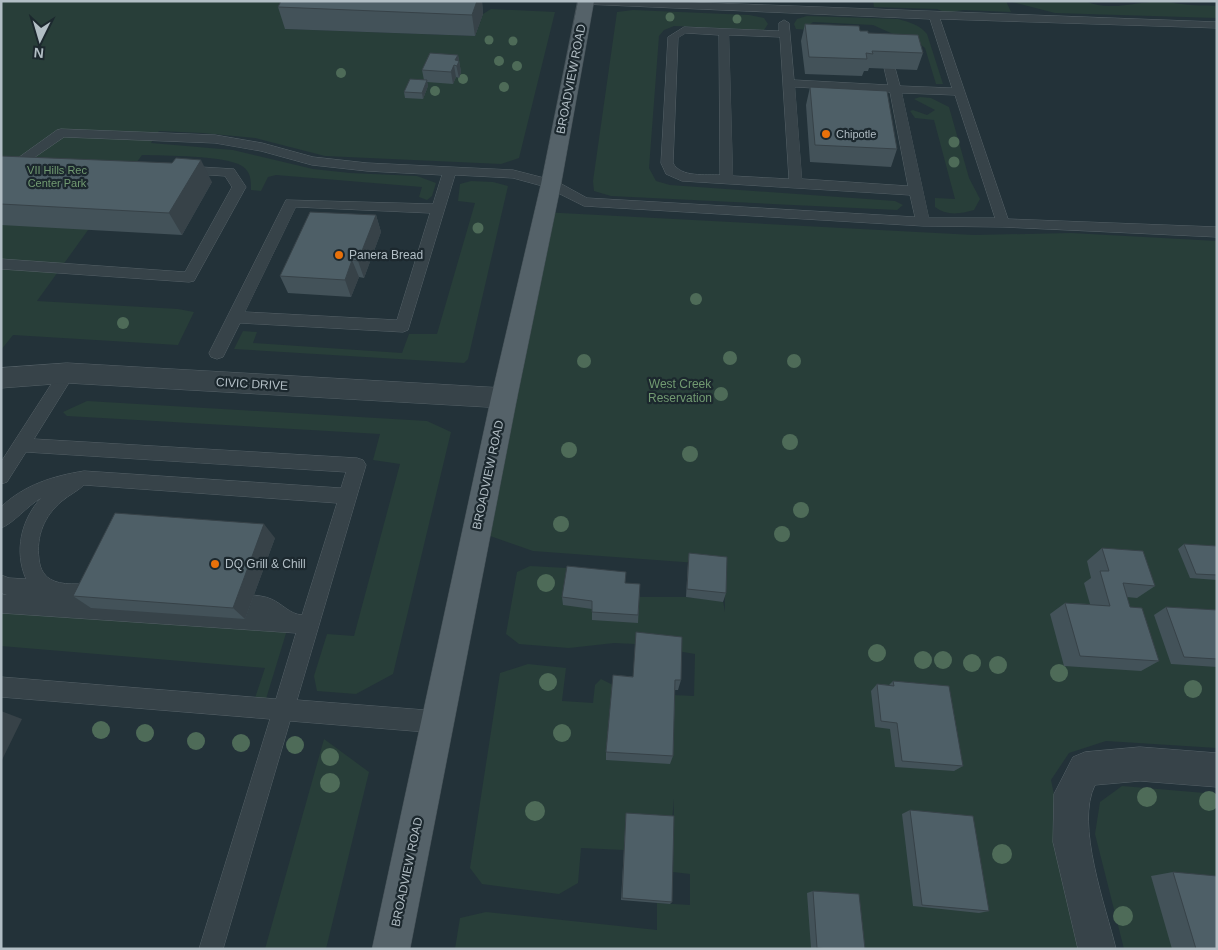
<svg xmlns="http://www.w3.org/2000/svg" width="1218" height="950" viewBox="0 0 1218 950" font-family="Arial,sans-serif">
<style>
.green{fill:#283e39}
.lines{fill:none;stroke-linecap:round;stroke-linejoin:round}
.service-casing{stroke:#556167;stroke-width:1}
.minor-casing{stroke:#556167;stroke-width:1}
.primary-casing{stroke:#434f55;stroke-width:1}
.service{fill:#374349;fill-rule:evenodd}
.minor{fill:#374349;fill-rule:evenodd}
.primary{fill:#556269;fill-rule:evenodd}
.tree{fill:#4e6b58}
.wall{fill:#435259}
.shaded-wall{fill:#374248}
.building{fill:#4e5f67;stroke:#374248}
.food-dot{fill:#e8710a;stroke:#1c282e;stroke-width:2}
.labels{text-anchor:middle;stroke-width:4.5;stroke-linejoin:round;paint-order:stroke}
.far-poi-label{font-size:11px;fill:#b2bec5;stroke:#1c282e;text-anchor:start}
.far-park-label{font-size:11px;fill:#719a71;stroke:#1c282e}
.street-label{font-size:12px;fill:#b2bec5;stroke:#1c282e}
.poi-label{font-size:12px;fill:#b2bec5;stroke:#1c282e;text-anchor:start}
.park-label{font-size:12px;fill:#719a71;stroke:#1c282e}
</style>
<rect width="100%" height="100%" fill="#233239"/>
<!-- green -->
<path class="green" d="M1,1H293L286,29L475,36L483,14L491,9L555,12L519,158L501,164L325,156L255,138L202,133L159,131L151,143L233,150L313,169L350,173L417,176L436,183L432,196L427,200L419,197L422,187L276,175L268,177L261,191L251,190C251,180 251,172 242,166C225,155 164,156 142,155L37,301L178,309L194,312L178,345L13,335L1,350Z
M873,1H1006L1011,12L963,10L947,13L937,9L874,7Z
M1008,1H1086C1110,13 1141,0 1166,1C1172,2 1177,4 1182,4C1193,6 1205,5 1217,6V18L1055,13Z
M633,10L749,15L764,18L768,24L764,30L674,26L664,30L659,36L649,168L656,181L670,185L895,201L903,205L897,210L611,196L594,191L593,181L617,12Z
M807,16L898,19C909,22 920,25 927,34L943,84H936L925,48L916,41L893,34L873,25L813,22L809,25L810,30L796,29L794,24L797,19Z
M920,97L931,98L949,107L969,178L980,199L974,210C960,214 947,216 935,207V198L955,199L934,120L915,118L910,111L913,110L927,115L935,110L914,99Z
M471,181L493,182L508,186L468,359L464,363L234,349L243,331L257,332L253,343L402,353L409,334H437L475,203L458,201L460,184Z
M542,212L974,235L1071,233L1217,241V748L1106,741L1069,753L1051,780L1086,949H455L460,918L486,912L657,930V903L690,905V874L673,872L674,799L672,820L626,817L624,850L581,848L578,883L559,894L482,884L470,868L500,673L528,664L566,668L562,701L593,703L595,685L601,679L613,685L606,760L673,695L694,696L695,654L635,644L614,643L569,648L519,644L506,634L517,572L530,566L567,568L639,597H686L723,601L725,612L724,565L533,551L476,531Z
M87,401L427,421L451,432L393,674L356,694L317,691L314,676L327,634L354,636L400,464L373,460L380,434L67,416L63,412Z
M1,608L287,630L266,699L255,698L265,668L1,646Z
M324,739L369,772L326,949H265Z
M1122,786L1217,794V949H1124L1095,834L1100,802Z"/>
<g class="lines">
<defs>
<path id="service" d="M577,1H661L1217,22V28L940,19L1008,219L1217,227V237L1003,227L923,226L584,206L546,187L513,178L455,175L408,330L403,332L240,323L223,357L217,359L211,357L209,353L286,200L433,204L442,175L367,171L312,165L261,151L215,143L64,137L22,166H12L11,163L57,130L61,129L215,135L262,143L313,157L367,163L513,170L556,181L587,198L915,217L910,195L682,181L666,174L661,163L668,37L684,27L779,31V23L784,20L789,23L794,80L888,85L879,46L884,43L889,46L900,86L952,88L930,19L582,4ZM686,33L719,35L720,175C706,174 681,178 673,163L678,38ZM729,35L780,37L789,179L733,176ZM795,87L890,92L908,186L802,179ZM902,93L955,95L995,218H929ZM296,207L430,213L397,320L245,312Z
M184,166L234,169L246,187L194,281L189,282L1,269V259L185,272L232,187L225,176L179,173L178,170L179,167Z
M67,367L73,369L75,373L34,439L357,458L363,460L366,465L297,700L438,711L446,714L449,722L446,730L438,733L290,721L223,949H199L270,719L1,697V677L276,699L296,633L1,613V595H7L1,593V575L9,578L26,579C14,551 21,520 41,498C27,506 14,523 1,528V507C24,485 53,476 84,471L341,488L346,472L26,452L7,482L1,484V462L61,369ZM84,485L337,503L302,615C289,614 283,604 271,599C261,594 231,593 221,597L218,603L222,610L98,601L104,599L107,593L104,587C88,581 68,587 54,581C44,577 40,569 39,559C36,536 44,516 62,501C69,495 78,491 84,485Z"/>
<path id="minor" d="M67,363L504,388L513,391L517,398L513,405L504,408L67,383L1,388V368Z
M1140,747L1217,753V787L1140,781L1095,785C1075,824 1106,907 1116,949H1078L1053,842L1054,794L1073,757L1085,752Z"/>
<path id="primary" d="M578,1H594L561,184L517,398L410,949H372L491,398L541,184Z"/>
</defs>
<!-- service casing -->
<use href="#service" class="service-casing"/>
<!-- minor casing -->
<use href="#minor" class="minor-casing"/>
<!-- primary casing -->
<use href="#primary" class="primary-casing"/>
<!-- service -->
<use href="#service" class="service"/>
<!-- minor -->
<use href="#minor" class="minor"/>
<!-- primary -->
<use href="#primary" class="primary"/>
</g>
<!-- trees -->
<g class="tree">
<circle cx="670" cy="17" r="4.5"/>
<circle cx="737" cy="19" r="4.5"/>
<circle cx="489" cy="40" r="4.5"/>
<circle cx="513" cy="41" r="4.5"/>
<circle cx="499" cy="61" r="5"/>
<circle cx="517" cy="66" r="5"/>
<circle cx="341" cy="73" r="5"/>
<circle cx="463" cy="79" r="5"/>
<circle cx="504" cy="87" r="5"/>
<circle cx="435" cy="91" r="5"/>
<circle cx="954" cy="142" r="5.5"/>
<circle cx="954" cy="162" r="5.5"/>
<circle cx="478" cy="228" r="5.5"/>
<circle cx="696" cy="299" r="6"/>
<circle cx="123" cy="323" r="6"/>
<circle cx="730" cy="358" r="7"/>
<circle cx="584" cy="361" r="7"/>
<circle cx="794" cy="361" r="7"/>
<circle cx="721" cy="394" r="7"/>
<circle cx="790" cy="442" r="8"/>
<circle cx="569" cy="450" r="8"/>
<circle cx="690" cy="454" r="8"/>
<circle cx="801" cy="510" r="8"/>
<circle cx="561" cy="524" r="8"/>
<circle cx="782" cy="534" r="8"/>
<circle cx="546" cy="583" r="9"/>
<circle cx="877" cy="653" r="9"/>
<circle cx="923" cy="660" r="9"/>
<circle cx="943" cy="660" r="9"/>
<circle cx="972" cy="663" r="9"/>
<circle cx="998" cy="665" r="9"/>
<circle cx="1059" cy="673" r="9"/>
<circle cx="548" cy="682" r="9"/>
<circle cx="1193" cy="689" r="9"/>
<circle cx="101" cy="730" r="9"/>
<circle cx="145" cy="733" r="9"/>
<circle cx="562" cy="733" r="9"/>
<circle cx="196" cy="741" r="9"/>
<circle cx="241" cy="743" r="9"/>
<circle cx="295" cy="745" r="9"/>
<circle cx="330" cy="757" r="9"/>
<circle cx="330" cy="783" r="10"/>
<circle cx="1147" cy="797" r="10"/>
<circle cx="1209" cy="801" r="10"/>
<circle cx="535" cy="811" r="10"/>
<circle cx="1002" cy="854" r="10"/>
<circle cx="1123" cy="916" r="10"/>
</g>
<!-- wall -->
<path class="wall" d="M482,1L483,14L475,36L285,29L278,7Z
M805,24L860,31L923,53L917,70L869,68L868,71H864L862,76L805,74L801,41Z
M458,55L461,72L459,78L456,77L453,84L427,82L428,86L423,99L405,98L404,92L424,80L422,70Z
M810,87L897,149L891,167L810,162L806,105Z
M1,156L212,182L182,235L1,225Z
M376,215L381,232L364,278L359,277L351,297L288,293L280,276Z
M275,538L245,619L91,608L73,596Z
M1184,544L1217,546V580L1190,578L1178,549Z
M1102,548L1155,586L1137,598L1127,597L1130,607L1159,661L1141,671L1064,666L1050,614L1065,603L1090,604L1084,583L1091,578L1087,561Z
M689,553L726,593L723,602L686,597L688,562Z
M625,583L640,584L638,623L592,620V609L563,605L562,597Z
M1166,607L1217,610V667L1171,664L1154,615Z
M613,675L681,680L678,690H675L673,756L670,764L606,760V752Z
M893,681L963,766L954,771L895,767L890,729L875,727L871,691L877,684L889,685Z
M910,810L989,911L979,913L913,906L902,814Z
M626,813L672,902L670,904L621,900Z
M1173,872L1217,949H1172L1151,876Z
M813,891L865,949L811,948L807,893Z"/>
<!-- shaded-wall -->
<path class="shaded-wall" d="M477,1H482L483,14L475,36L472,15Z
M458,55L461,72L459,78L455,60Z
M454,65L456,77L453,84L451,72Z
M427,80L428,86L423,99L422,93Z
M201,160L212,182L182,235L169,213Z
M376,215L381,232L364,278L358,261Z
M352,260L359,277L351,297L345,280Z
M264,524L275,538L245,619L233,608Z
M1,711L22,719L1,762Z"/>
<!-- building -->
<path class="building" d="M281,1H477L472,15L278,7Z
M805,24L859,26L860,31H868V33L918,35L923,53L872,51L873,54L866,53L867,59L809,57Z
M430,53L458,55L455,60L459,61L457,66L454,65L451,72L422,70Z
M410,79L427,80L422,93L404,92Z
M810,87L887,91L897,149L815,145Z
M1,156L172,163L176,158L201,160L169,213L1,204Z
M310,212L376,215L358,261L352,260L345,280L280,276Z
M115,513L264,524L233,608L73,596Z
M1184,544L1217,546V575L1196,574Z
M1102,548L1143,551L1155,586L1123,583L1130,607L1142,608L1159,661L1080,656L1065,603L1110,606L1100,571H1109Z
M689,553L727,557L726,593L687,589Z
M567,566L626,572L625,583L640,584L638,615L592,612V601L562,597Z
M1166,607L1217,610V659L1184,657Z
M636,632L682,637L681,680H675L673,756L606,752L613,675L633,677Z
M893,681L949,686L963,766L902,761L897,723L881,721L877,684L894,686Z
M910,810L973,816L989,911L922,905Z
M626,813L674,816L672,902L622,898Z
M1173,872L1217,876V949H1196Z
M813,891L859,894L865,949H830L817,948Z"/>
<!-- markers -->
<g class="food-dot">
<circle cx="826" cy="134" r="5"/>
<circle cx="339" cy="255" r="5"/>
<circle cx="215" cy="564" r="5"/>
</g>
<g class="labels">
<!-- far-poi labels -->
<g class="far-poi-label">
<text x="836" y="138">Chipotle</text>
</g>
<!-- far-park labels -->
<g class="far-park-label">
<text x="57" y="174">VII Hills Rec<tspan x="57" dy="13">Center Park</tspan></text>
</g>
<!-- street labels -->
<g class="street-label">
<text transform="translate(571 79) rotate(-79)" y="4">BROADVIEW ROAD</text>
<text transform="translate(252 384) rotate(3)" y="4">CIVIC DRIVE</text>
<text transform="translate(488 475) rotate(-78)" y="4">BROADVIEW ROAD</text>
<text transform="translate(407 872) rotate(-78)" y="4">BROADVIEW ROAD</text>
</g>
<!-- poi labels -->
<g class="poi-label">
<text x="349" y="259">Panera Bread</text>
<text x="225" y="568">DQ Grill &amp; Chill</text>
</g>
<!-- park labels -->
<g class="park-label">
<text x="680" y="388">West Creek<tspan x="680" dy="14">Reservation</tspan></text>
</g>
</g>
<!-- border -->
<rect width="1218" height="950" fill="none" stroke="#b2bec5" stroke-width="5"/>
<!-- north arrow -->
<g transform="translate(40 40) rotate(185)" stroke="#1c282e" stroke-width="4" paint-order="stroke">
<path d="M0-4L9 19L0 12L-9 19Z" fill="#b2bec5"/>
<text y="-8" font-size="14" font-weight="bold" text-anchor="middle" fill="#b2bec5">N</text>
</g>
</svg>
